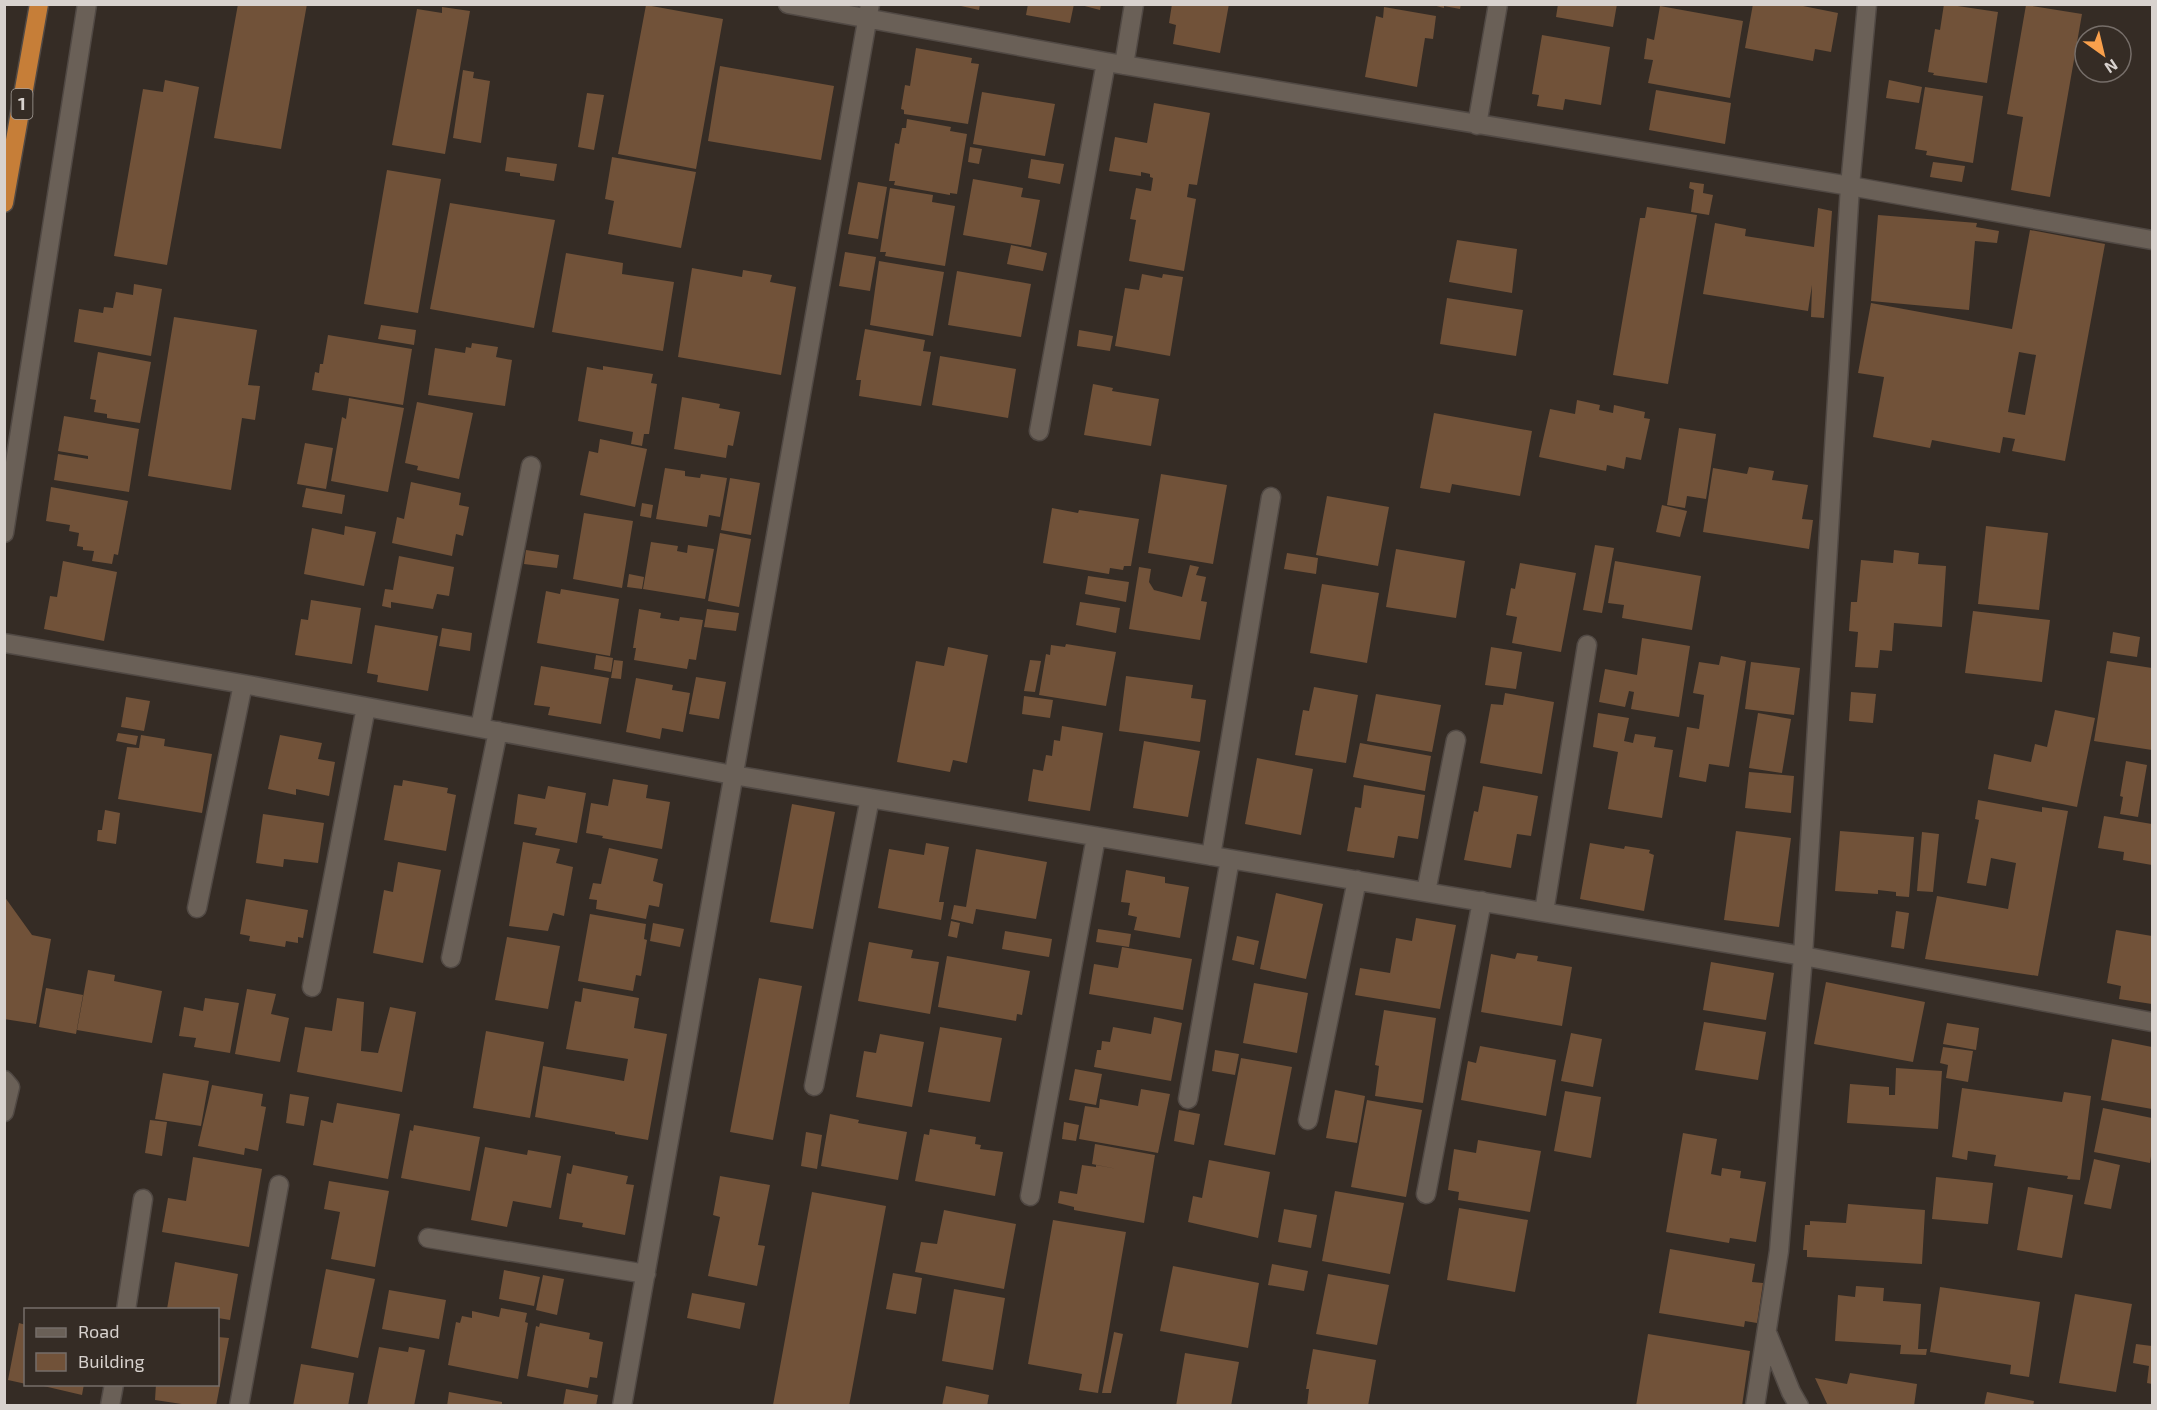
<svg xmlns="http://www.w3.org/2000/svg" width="2157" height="1410" viewBox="0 0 2157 1410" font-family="'Exo 2',sans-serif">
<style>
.building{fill:#715239;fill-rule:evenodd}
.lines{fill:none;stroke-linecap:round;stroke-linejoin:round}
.minor-casing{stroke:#514944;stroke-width:21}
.highway-casing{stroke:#514944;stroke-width:21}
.minor{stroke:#6a6057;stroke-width:18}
.highway{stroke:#c67e38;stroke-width:18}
.labels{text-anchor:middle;stroke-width:5;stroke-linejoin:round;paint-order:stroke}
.shield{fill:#352c25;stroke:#a7a09b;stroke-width:1.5}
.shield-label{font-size:18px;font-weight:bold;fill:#d8d2ce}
</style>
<rect width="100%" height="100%" fill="#352c25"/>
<!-- building -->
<path class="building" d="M238,4H307L281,149L214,138Z
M952,4H980L979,10Z
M1028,4H1074L1070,23L1026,15Z
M1077,4H1101L1100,10Z
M1172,4H1229L1220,53L1173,44L1176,25L1169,23Z
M1429,4H1461L1460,9L1444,6V8Z
M1558,4H1617L1613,27L1556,17Z
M1753,4H1793L1838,13L1831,52L1815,49L1813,61L1745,48Z
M1944,4L1998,12L1987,83L1933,75L1934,73L1928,72L1935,29L1940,30Z
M646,5L723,19L696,169L618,154Z
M2026,5L2082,14L2050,197L2011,190L2023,117L2007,114Z
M1660,6L1743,21L1730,98L1648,83L1653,60L1644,59L1647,38L1654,40Z
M442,7L470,11L445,154L392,145L417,9L442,13Z
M1384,7L1436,16L1433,39L1425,38L1417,87L1365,77L1376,16L1383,18Z
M1542,35L1610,47L1601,105L1565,99L1563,110L1537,106L1539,95L1532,94Z
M916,48L972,58L971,63L979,64L968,124L904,114V110L901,109L905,85L910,86Z
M720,66L834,86L821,160L708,141Z
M463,70L474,72L473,78L490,81L481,143L453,138Z
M165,80L199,87L167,265L114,256L143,89L163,92Z
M1889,80L1922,87L1919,103L1886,98Z
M1925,87L1983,96L1973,163L1926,155L1927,151L1915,149Z
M1656,90L1731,103L1725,144L1649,130Z
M982,92L1055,104L1045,156L973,144Z
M587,93L604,95L594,150L578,147Z
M1154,103L1210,113L1197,185L1189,184L1187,197L1196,199L1184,271L1129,261L1136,220L1130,219L1136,188L1151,191L1153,178L1150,177V174L1141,172V176L1109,171L1115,137L1147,143Z
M907,119L951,127L950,131L967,134L957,194L950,193V195L894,185L895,181H889L895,143L899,144L902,128H906Z
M970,147L982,149L979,164L968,162Z
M507,157L557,164L554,181L520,176V173L505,171Z
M612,157L696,172L681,248L608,234L614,201L605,199Z
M1031,159L1064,164L1060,184L1028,178Z
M1933,162L1965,166L1962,182L1930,177Z
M387,170L441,179L418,313L364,304Z
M973,179L1023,188L1021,197L1040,200L1031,247L963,235Z
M858,182L887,187L878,239L848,234Z
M1690,182L1704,184L1703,193L1713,195L1709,215L1691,212L1694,190L1689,188Z
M890,188L933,195L932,202L955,206L945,266L885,256L886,252H880Z
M450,203L555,220L534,328L430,309Z
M1647,207L1697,215L1668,384L1613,375L1640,218H1645Z
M1818,208L1832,211L1824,318L1811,317L1812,285L1808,311L1703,294L1715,223L1746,229L1745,236L1814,247Z
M1878,215L1977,223L1976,227L1999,231L1997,243L1975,241L1969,310L1871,301Z
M2030,230L2105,244L2065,461L2012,451L2015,439L2003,437L2000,453L1932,440L1930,448L1873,437L1884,377L1858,373L1871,303L2012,329ZM2019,352L2036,355L2025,415L2008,412Z
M1457,240L1517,249L1512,293L1449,282Z
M1011,245L1047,253L1043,271L1007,264Z
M845,252L876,257L870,291L839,286Z
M566,253L623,263L622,274L674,282L663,351L552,332Z
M879,261L944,272L933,336L870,325Z
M692,268L742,277L743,270L772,275L770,282L796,287L781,375L678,357Z
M957,271L1031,284L1021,337L948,325Z
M1142,274L1162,278L1163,274L1183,277L1170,356L1115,346L1125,288L1139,290Z
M134,284L162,289L151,356L74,342L79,309L103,313L104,307L113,308L116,292L133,295Z
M1447,298L1523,310L1516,356L1440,344Z
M174,317L257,330L248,385L260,386L255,420L242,418L231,490L148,476Z
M381,325L416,330L414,345L378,339Z
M865,329L925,340L923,351L931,352L921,406L859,396L861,380H856Z
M1079,330L1113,336L1110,351L1077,346Z
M328,335L412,349L403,405L312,390L315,372L319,373L320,364H323Z
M472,343L498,347L496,357L512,360L505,406L428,395L435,348L465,353L466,347L471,348Z
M98,352L151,362L140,423L107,418V414L94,412L96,400L90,399Z
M940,356L1016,369L1008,418L932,405Z
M603,366L653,374L651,383L657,384L649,434H644L642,446L631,444L633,432L578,421L587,367L603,370Z
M1093,384L1113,388L1112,391L1159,399L1151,446L1084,435Z
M682,397L720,404L719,408L740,412L733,446L728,445L726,458L674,449Z
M349,398L404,408L388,492L331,481L342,417L346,419Z
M1577,400L1600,405L1599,410L1613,413L1614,405L1645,412L1644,418L1650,419L1641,460L1626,457L1624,469L1607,465L1606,471L1539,457L1550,409L1575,414Z
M417,402L473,413L459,479L417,470L418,466L405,463Z
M1434,413L1532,431L1520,496L1452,484L1450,493L1420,488Z
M64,416L139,429L129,492L54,480L58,454L88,459V456L58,451Z
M1679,428L1716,434L1706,499L1687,496L1685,508L1667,505Z
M600,439L647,449L635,507L580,495L589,451L598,453Z
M305,443L333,448L326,489L297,484Z
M1749,467L1774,471L1772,480L1808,485L1802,519L1813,520L1809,549L1703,532L1713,468L1747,474Z
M665,468L685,471V476L700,478L701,474L727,478L720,517L709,515L707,527L656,519Z
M1161,474L1227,485L1213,564L1148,553Z
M730,478L760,483L751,535L721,530Z
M411,482L461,493L459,505L469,507L463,536L456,534L452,556L392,543L397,517L404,519Z
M51,487L128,501L118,555L114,554L112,564L92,561L94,551L83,550V547L77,546L79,533L69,531L70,525L46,521Z
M306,488L345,495L342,514L302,507Z
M1327,496L1389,507L1378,566L1316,555Z
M642,503L653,505L651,518L640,516Z
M1662,505L1687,511L1680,537L1656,532Z
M1052,508L1078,513L1079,510L1139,519L1131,566H1124L1123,570L1110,568L1109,574L1043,563Z
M584,513L633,521L622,588L573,579Z
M345,526L376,532L364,586L304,574L312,528L344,535Z
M1986,526L2048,533L2039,610L1978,604Z
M720,533L751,539L739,607L708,601Z
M651,542L678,546L677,551L687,553L688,545L714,549L705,599L643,589Z
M1595,545L1614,548L1602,613L1583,610Z
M1396,549L1465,561L1456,618L1386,607Z
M526,550L559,555L557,568L524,564Z
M1894,550L1919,553L1918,564L1946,566L1942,627L1894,623L1892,651L1880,650L1878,668L1855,667L1858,632L1849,631L1851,602H1857L1861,560L1893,563Z
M1287,553L1318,558L1316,574L1284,569Z
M399,556L454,567L449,596L437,594L433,609L391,602V608L382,606L385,589L393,590Z
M63,561L117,572L104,641L44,629L50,596L57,597Z
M1615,561L1701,576L1692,630L1622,618L1624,605L1608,603Z
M1520,563L1576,573L1561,652L1512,643L1517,617L1506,615L1511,588L1515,589Z
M1190,565L1199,567L1196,575L1206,577L1201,601L1207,602L1200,640L1129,629L1139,567L1151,569L1149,582L1154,590L1182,597Z
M629,574L644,577L642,589L627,587Z
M1088,576L1129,582L1126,602L1085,594Z
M1322,584L1379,593L1367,663L1310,653Z
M561,589L619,599L610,656L537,643L546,591L560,594Z
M311,600L361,608L352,664L295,655L301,619L308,620Z
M1080,602L1120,608L1116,633L1076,625Z
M639,609L661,613L660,618L679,621L680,617L703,620L696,660L689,659L687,669L634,660L636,648H633Z
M707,609L739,613L736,631L704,627Z
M1973,611L2050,620L2042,682L1965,673Z
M375,625L438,636L428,691L377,682L378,675L367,673Z
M442,628L472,633L470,651L439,646Z
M2113,632L2140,637L2137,657L2110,653Z
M1642,638L1690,646L1679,717L1631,709L1634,692L1629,691L1625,707L1599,702L1605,669L1637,675Z
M1066,644L1116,652L1106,706L1039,695L1046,654L1050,655L1051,645L1065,647Z
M948,647L988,655L967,763L953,760L950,772L897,762L916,661L944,666Z
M1491,647L1522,652L1516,689L1485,685Z
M596,655L613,658L611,672L594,669Z
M1721,656L1746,661L1729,767L1709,764L1706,782L1679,777L1687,727L1699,729L1704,695L1693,693L1699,662L1719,665Z
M614,660L623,661L621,679L611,678Z
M1030,660L1041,661L1035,692L1024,691Z
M2107,661L2152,668V750L2094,741Z
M1751,662L1800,668L1794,715L1745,709Z
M541,666L609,678L601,724L548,715L550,707L534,705Z
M1126,676L1193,685L1191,698L1206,700L1200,742L1119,731Z
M696,677L726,682L719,719L689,714Z
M636,678L673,685L672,690L690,693L683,732L662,728L660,739L626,732Z
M1314,687L1358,695L1346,763L1295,755L1303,710L1309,711Z
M1851,692L1876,694L1873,723L1849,721Z
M1505,693L1554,702L1542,774L1480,763L1491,704L1503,705Z
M1376,694L1441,705L1432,752L1367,741Z
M1024,696L1053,700L1050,718L1022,714Z
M126,697L150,701L144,731L121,727Z
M2055,710L2095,718L2077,807L1988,789L1994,754L2031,762L2035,744L2047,747Z
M1598,713L1629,718L1624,741L1633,743L1635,734L1656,737L1654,747L1673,750L1662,818L1608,809L1618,752L1593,747Z
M1758,713L1791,719L1782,773L1749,768Z
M1062,726L1103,733L1090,811L1028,801L1033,769L1043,771L1046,755L1052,756L1054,740L1060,741Z
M118,733L138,736L136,745L116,741Z
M141,735L165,739L164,746L212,754L202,813L118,799L127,747L139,748Z
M280,735L322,743L318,759L335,762L329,796L296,789V795L268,789Z
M1144,741L1200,751L1188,817L1133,808Z
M1360,743L1431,756L1425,791L1353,777Z
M1257,758L1313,769L1301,835L1245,824Z
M2126,761L2147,765L2138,817L2120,814L2123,797L2120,796Z
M1749,772L1794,776L1791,813L1745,808Z
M613,779L648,785L646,798L670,802L662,849L602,838L603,836L586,833L591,803L608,806Z
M403,780L448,788L447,793L456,795L446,851L384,840L394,785L402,786Z
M1364,785L1425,795L1418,839L1398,836L1394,858L1347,851L1355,807L1361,808Z
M548,786L586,793L577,843L535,835L537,828L514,824L518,794L545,799Z
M1483,786L1538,796L1531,836L1517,834L1511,868L1464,860L1474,811L1478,812Z
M1978,800L2042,812V807L2068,811L2038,976L1925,959L1937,896L2008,909L2016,863L1991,858L1986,886L1967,883L1979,820L1975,819Z
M792,804L835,812L813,929L770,922Z
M105,810L120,813L116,844L97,841L98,830H102Z
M263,814L324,823L318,863L284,859L283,867L256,863Z
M2104,816L2152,824V865L2123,860L2124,852L2098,848Z
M1736,831L1791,838L1779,927L1724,920Z
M1840,831L1914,837L1909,897L1896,896V892L1878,890V894L1835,891Z
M1922,832L1939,834L1933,892L1917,891Z
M523,842L560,849L556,863L573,867L564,916L553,913L548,931L509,926Z
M926,843L949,847L939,902H944L941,920L878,908L889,849L924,855Z
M1590,843L1624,849L1625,846L1650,850L1649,853L1654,855L1644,911L1580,899Z
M609,848L658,859L653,881L663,884L659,907L649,905L646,919L596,909L597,900L589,899L593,883L601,884Z
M976,849L1047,862L1036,919L976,909L973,924L951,919L954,905L966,907Z
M398,862L441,870L423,963L373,953L384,890L393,892Z
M1126,870L1165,877V883L1189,887L1180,938L1134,930L1137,917L1128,915L1130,903L1121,902Z
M1276,893L1323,904L1306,979L1260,969Z
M4,896L32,935L51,939L36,1024L4,1019Z
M246,899L308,910L303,938L298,937V943L286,941L285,947L249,941L250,936L240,934Z
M1896,911L1909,913L1904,949L1891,947Z
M590,914L646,924L644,939L647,940L641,976L636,975L633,991L578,981Z
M1416,918L1456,925L1440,1009L1355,995L1360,968L1390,973L1396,938L1412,941Z
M951,921L960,923L957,938L948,936Z
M653,923L684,929L680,947L650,941Z
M1098,929L1131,934L1129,947L1096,942Z
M2116,930L2152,936V1004L2119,999L2121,986L2107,983Z
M1005,931L1052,939L1049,957L1002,949Z
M1237,936L1259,941L1254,965L1232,960Z
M507,937L560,946L548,1009L495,1000Z
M869,942L913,950L911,958L939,962L930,1014L858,1001Z
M1122,947L1192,959L1183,1010L1089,994L1094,964L1118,968Z
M1517,953L1538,956L1537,961L1572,967L1562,1026L1481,1012L1491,954L1515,959Z
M947,956L1030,971L1022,1015L1017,1014L1016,1021L938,1007Z
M1711,962L1774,973L1766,1020L1703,1010Z
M88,970L115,975L114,981L162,991L152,1043L77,1030Z
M759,978L802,986L773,1140L730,1132Z
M1826,982L1925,1002L1913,1062L1814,1044Z
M1254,983L1308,993L1297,1053L1243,1043Z
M46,988L83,995L76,1034L39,1027Z
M583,988L639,998L634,1028L667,1034L648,1140L615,1134V1132L535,1117L543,1066L624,1081L628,1059L566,1049L575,1001L581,1002Z
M247,989L276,994L271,1014L289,1018L280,1062L235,1054Z
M205,998L239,1003L230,1053L194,1047L196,1038L179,1036L184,1007L203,1011Z
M337,998L364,1002L361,1051L378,1053L390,1007L416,1012L402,1092L297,1072L305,1027L332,1031Z
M1384,1010L1436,1018L1423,1103L1375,1096L1379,1066L1375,1065Z
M1154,1017L1182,1023L1171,1081L1094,1067L1097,1050H1101L1102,1041L1110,1042L1113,1027L1151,1034Z
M1704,1022L1766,1032L1758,1080L1695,1070Z
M1947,1023L1979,1028L1976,1050L1943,1044Z
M940,1027L1002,1038L990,1102L928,1092Z
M486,1031L544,1042L530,1118L473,1108Z
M1571,1033L1602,1039L1593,1087L1561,1081Z
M880,1034L924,1042L912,1107L856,1097L864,1051L876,1053Z
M2112,1039L2152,1047V1109L2101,1100Z
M1480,1046L1556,1060L1546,1116L1461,1100L1468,1061L1476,1063Z
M1943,1047L1973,1051L1968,1082L1946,1078L1948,1065L1940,1063Z
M1215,1050L1239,1054L1235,1075L1212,1071Z
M1241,1058L1292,1067L1275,1155L1224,1145Z
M1896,1068L1942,1071L1938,1129L1847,1123L1850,1084L1889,1087V1095H1895Z
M1075,1069L1102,1074L1096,1105L1069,1100Z
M163,1073L209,1081L201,1126L155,1119Z
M212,1085L263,1094L261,1106L266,1107L258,1151L245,1148L244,1155L198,1146Z
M1962,1088L2062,1102L2064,1092L2091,1096L2080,1180L2067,1179L2068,1176L1994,1166L1996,1155L1968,1151L1967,1160L1952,1157Z
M1141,1089L1170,1094L1158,1153L1079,1139L1085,1106L1099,1108L1100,1099L1138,1106Z
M1335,1090L1365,1096L1357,1143L1326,1138Z
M1565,1091L1601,1097L1591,1158L1554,1151Z
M290,1094L309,1097L304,1126L286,1123Z
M1367,1100L1422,1110L1406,1197L1351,1187Z
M337,1103L400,1114L388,1179L313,1165L321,1120L333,1123Z
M2103,1108L2152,1118V1150L2150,1163L2094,1152Z
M1179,1110L1200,1114L1194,1145L1174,1141Z
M830,1114L859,1120L858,1123L907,1132L898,1180L821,1166Z
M150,1120L167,1122L162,1156L145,1153Z
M1064,1122L1079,1125L1076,1141L1062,1139Z
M414,1125L480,1137L470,1191L401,1178L410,1130L413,1131Z
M930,1129L976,1137L975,1144L981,1145L980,1149L1003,1152L995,1196L915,1181L924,1134L929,1135Z
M806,1132L822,1135L817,1169L801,1166Z
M1683,1133L1717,1139L1711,1174L1721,1176L1722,1168L1741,1171L1740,1178L1766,1182L1756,1242L1730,1238L1729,1243L1666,1232Z
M1478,1140L1541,1151L1530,1212L1458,1200L1459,1192L1448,1190L1454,1149L1476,1153Z
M1095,1144L1155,1155L1144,1223L1074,1210V1207L1058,1203L1060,1191L1077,1194L1082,1165L1096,1167V1165L1117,1169L1092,1164Z
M485,1147L527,1155L528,1150L561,1156L551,1208L513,1201L507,1227L471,1220Z
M193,1157L262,1169L249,1247L162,1232L168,1198L186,1201Z
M2094,1159L2120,1165L2111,1209L2084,1204Z
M1209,1160L1270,1172L1258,1238L1188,1222L1193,1196L1202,1198Z
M573,1165L628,1176L626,1184L634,1185L625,1235L582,1227L583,1223L559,1219L567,1173L571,1174Z
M720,1176L770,1185L758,1245L765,1246L757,1286L708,1276L720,1217L713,1215Z
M1936,1177L1993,1183L1988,1224L1932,1219Z
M329,1181L389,1191L375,1267L331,1259L340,1212L324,1209Z
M2028,1187L2073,1195L2062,1258L2017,1250Z
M1335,1191L1404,1203L1390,1274L1322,1261Z
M812,1192L886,1206L849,1406L773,1405Z
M1848,1204L1925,1210L1922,1264L1807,1257V1250H1803L1805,1225H1810V1221L1846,1223Z
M1459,1208L1528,1220L1515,1292L1447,1280Z
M1284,1209L1317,1215L1311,1248L1278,1242Z
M944,1210L1016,1224L1004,1289L915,1272L921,1242L937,1244Z
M1053,1220L1126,1232L1098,1393L1079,1390L1082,1374L1028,1364Z
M1670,1249L1755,1264L1752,1282L1763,1283L1757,1323L1745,1321L1744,1327L1659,1313Z
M175,1262L238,1274L230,1320L218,1318V1310L167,1309Z
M1272,1264L1308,1271L1304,1291L1268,1285Z
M1173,1266L1259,1283L1248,1348L1160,1331Z
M326,1269L375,1279L358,1358L311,1348Z
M504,1270L540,1277L534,1306L499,1299Z
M893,1273L922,1278L916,1314L886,1309Z
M1328,1274L1389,1285L1377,1345L1316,1334Z
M543,1275L564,1279L557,1315L536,1310Z
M1856,1286L1884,1288L1883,1301L1921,1304L1918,1349H1927L1926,1355L1900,1354L1901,1345L1835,1341L1838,1295L1855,1297Z
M1940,1287L2040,1302L2029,1377L2010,1374L2011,1365L1930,1352Z
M954,1289L1005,1298L993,1370L942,1361Z
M389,1290L446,1300L439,1339L382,1329Z
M692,1293L745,1303L740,1329L687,1318Z
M2075,1294L2132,1304L2116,1392L2059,1383Z
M501,1308L527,1313L525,1322L528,1323L518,1379L448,1365L456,1322L460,1323L462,1316L472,1318V1311L499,1317Z
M19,1323L26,1325V1384L8,1380Z
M540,1323L590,1333L589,1339L603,1342L597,1378L590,1377L588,1388L527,1376L536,1326L539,1327Z
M1114,1332L1123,1334L1111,1393H1102Z
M1648,1334L1750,1351L1742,1406H1636Z
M218,1337L229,1338L216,1406H195L155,1400L156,1384H218Z
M2136,1344L2152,1346V1384L2147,1383L2149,1366L2133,1363Z
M379,1347L408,1352L409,1347L425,1350L414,1406H367Z
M1313,1349L1376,1360L1368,1406H1307L1309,1389H1306Z
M1185,1353L1239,1362L1231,1406H1176Z
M301,1364L354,1373L348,1406H293Z
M1850,1373L1917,1384L1914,1406H1828L1815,1378L1847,1384Z
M35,1384H84L82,1395Z
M946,1386L989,1395L987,1406H942Z
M566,1389L598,1395L596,1406H563Z
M449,1392L502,1402V1406H447Z
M1987,1392L2034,1401L2033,1406H1984Z"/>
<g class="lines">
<defs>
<path id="minor" d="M788,4L1106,62L1850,186L2152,240
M1124,65L1134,4
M1477,125L1498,4
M1039,431L1106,62
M4,533L87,4
M4,643L243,684L733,775L1803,956L2152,1022
M480,728L531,466
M1211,856L1271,497
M1426,892L1456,740
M197,908L243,684
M1544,912L1587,645
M451,958L498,731
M312,987L366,707
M4,1080L10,1087L4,1112
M814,1086L870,798
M1188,1099L1230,859
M1308,1120L1357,880
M1426,1194L1482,901
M1030,1196L1096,837
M428,1238L646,1274
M126,1310L143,1199
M1768,1335L1791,1392L1799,1406
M110,1406L114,1384
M239,1406L279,1185
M622,1406L870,4
M1755,1406L1779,1251L1803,956L1850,186L1867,4"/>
<path id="highway" d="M4,203L39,4"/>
</defs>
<!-- minor casing -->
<use href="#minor" class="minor-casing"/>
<!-- highway casing -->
<use href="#highway" class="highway-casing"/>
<!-- minor -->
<use href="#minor" class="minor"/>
<!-- highway -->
<use href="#highway" class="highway"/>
</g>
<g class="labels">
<!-- shield labels -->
<rect class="shield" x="11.5" y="89" width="21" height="30" rx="4.5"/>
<g class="shield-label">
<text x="22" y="110">1</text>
</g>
</g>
<!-- border -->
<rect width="2157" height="1410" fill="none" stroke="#d8d2ce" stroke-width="12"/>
<!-- legend -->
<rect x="24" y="1308" width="195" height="78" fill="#352c25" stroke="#766e69" stroke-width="1.5"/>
<rect x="36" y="1328" width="30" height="9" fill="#6a6057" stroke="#766e69" stroke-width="1.5"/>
<text x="78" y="1338" font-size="18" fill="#d8d2ce">Road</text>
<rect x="36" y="1353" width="30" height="18" fill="#715239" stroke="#766e69" stroke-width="1.5"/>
<text x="78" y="1368" font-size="18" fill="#d8d2ce">Building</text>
<!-- north arrow -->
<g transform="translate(2103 54) rotate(146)"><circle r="28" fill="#352c25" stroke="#766e69" stroke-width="1.5"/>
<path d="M0-4.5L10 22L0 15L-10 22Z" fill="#f9a04c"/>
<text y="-9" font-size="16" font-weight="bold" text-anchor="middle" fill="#d8d2ce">N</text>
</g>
</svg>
